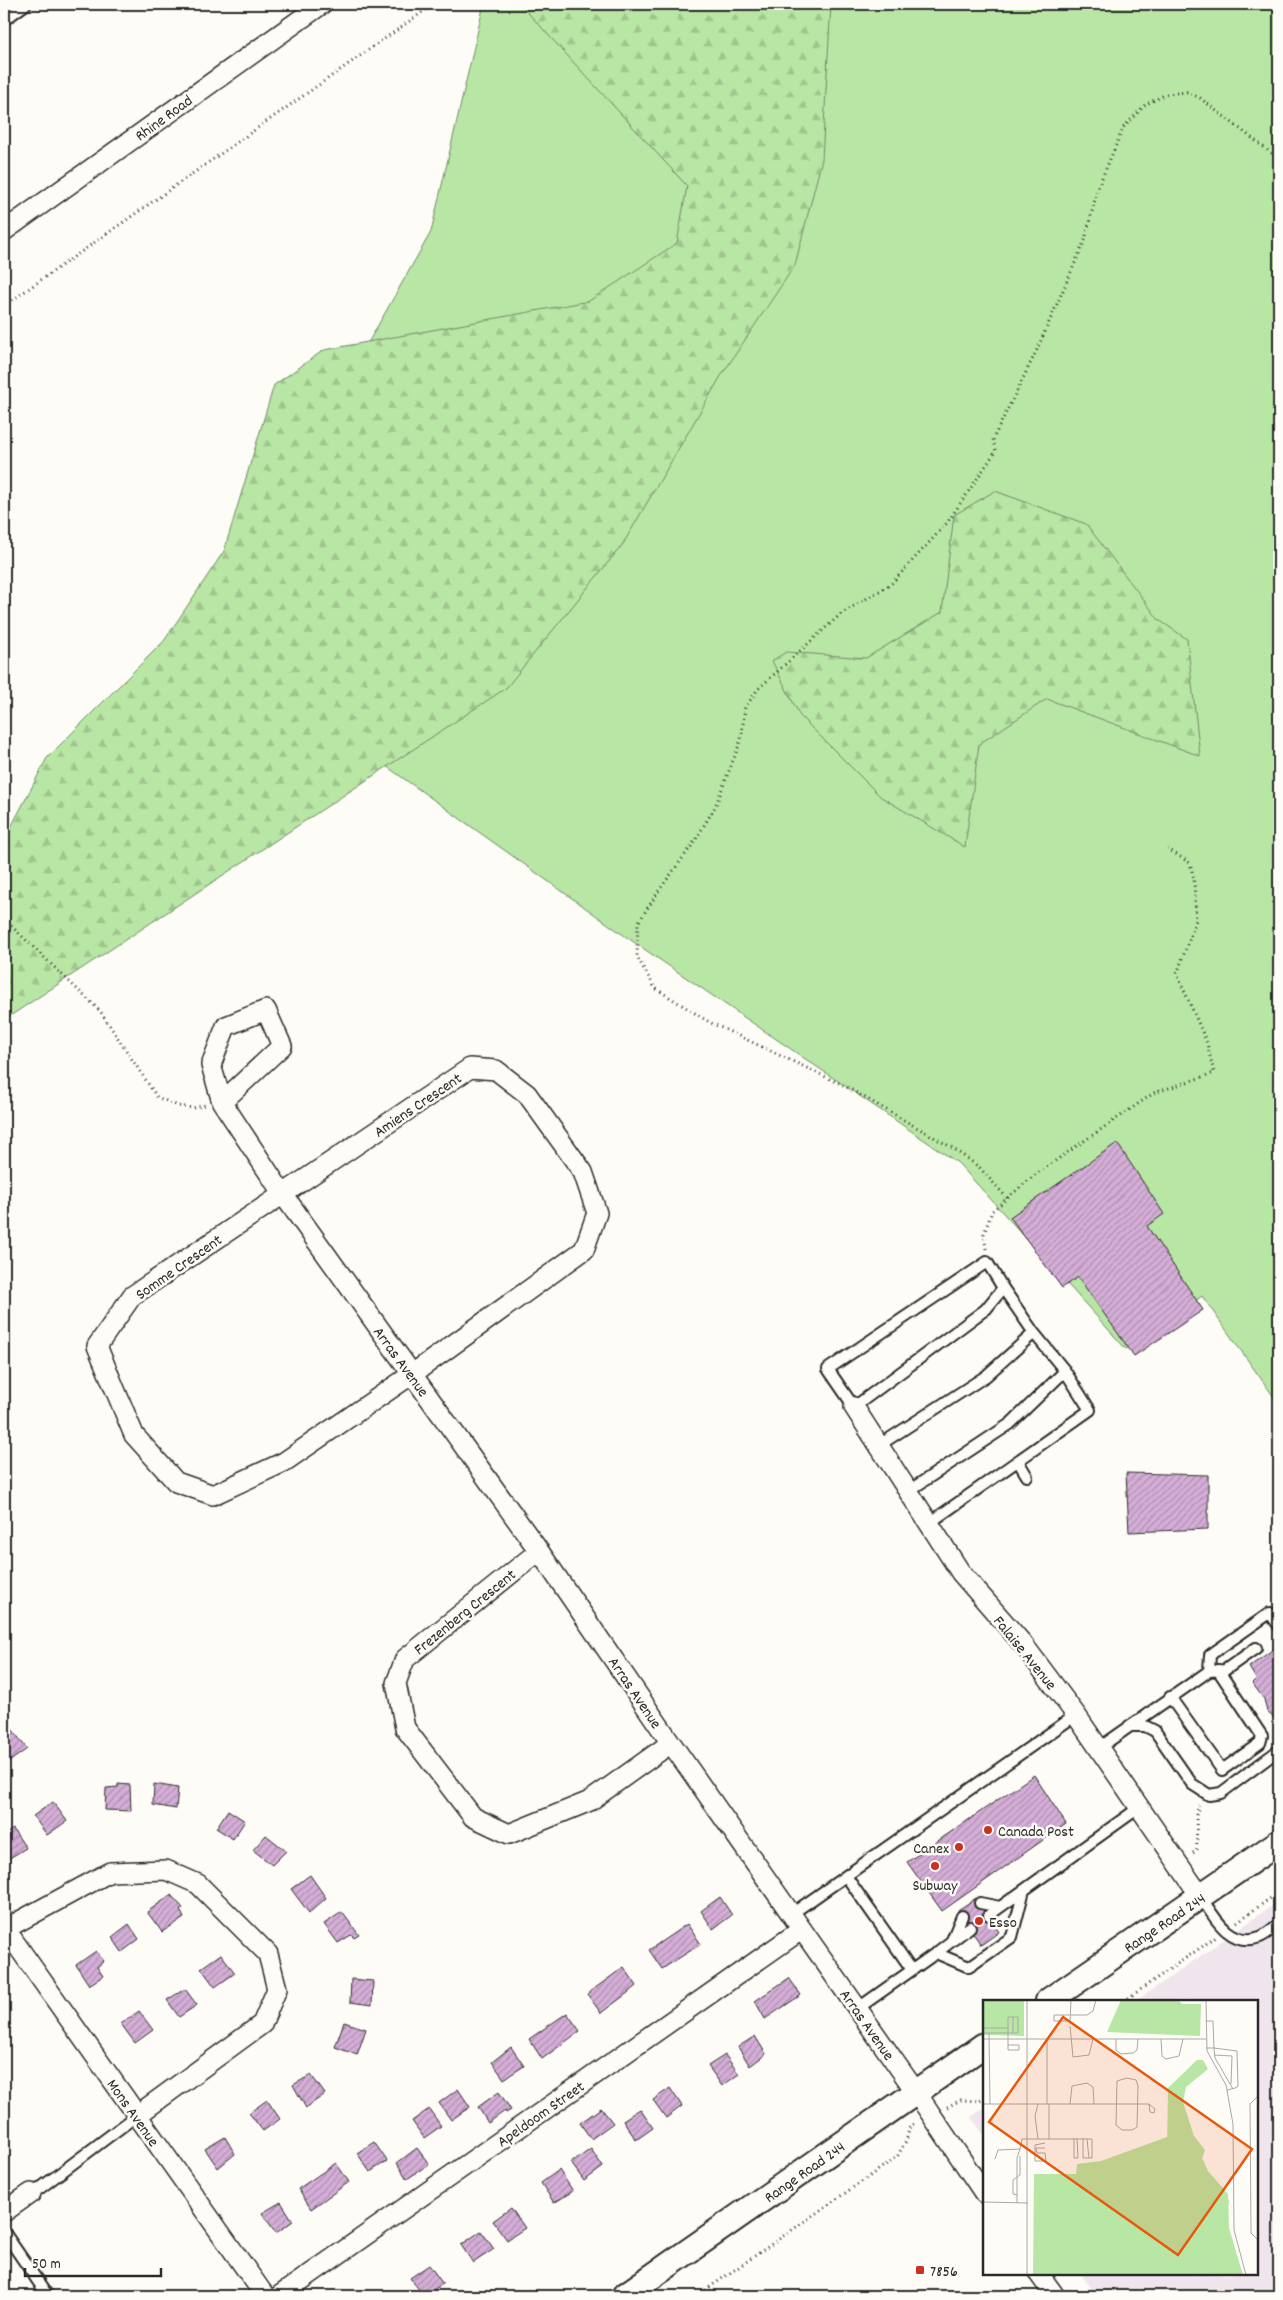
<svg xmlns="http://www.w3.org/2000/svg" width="1283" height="2300" viewBox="0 0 1283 2300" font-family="Dekko,sans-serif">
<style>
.built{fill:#f1e5ed}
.green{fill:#b8e6a4;stroke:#728868}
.forest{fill:url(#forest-firs);stroke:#728868}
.building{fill:url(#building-hatch);stroke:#2b2b2b}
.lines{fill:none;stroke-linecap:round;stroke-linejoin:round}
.service-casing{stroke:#2b2b2b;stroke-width:14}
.minor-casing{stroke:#2b2b2b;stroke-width:22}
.tertiary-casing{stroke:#2b2b2b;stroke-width:28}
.path{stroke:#2b2b2b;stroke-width:3;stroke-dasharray:1 4;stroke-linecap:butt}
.service{stroke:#fdfcf7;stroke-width:10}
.minor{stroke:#fdfcf7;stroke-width:19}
.tertiary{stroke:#fdfcf7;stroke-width:24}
.poi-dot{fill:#c8321e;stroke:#fdfcf7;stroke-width:2}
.labels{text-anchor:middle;stroke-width:5;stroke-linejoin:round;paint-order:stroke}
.street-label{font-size:16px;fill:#2b2b2b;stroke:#fdfcf7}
.poi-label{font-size:16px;fill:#2b2b2b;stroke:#fdfcf7;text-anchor:start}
.inset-road{fill:none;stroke:#a9a8a5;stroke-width:1}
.view{fill:#e8590c;fill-opacity:0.15;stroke:#e8590c;stroke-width:2.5}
.inset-edge{fill:none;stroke:#2b2b2b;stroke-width:2.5}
</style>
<defs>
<pattern id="forest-firs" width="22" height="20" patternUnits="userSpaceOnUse" patternTransform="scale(1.25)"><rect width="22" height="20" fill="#b8e6a4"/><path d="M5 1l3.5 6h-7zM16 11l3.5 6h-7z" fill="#9ec58d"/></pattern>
<pattern id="building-hatch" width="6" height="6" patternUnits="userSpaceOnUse" patternTransform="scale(1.25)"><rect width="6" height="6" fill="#d5aed7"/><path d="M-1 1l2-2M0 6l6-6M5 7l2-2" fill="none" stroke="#ad8eaf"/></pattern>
</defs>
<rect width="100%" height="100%" fill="#fdfcf7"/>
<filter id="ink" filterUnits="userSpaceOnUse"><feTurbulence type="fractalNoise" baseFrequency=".02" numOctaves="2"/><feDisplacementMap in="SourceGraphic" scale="10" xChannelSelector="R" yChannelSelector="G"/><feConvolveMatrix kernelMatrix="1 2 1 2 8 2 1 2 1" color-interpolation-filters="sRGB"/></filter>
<g filter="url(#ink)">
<!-- built -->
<path class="built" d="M1279,1901V2296H1097L1081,2274H1257V2001H1136Z
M984,2108V2135L971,2117Z"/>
<!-- green -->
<path class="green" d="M484,4H1279V1404L1202,1296L1126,1349L958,1163L625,936L202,635L431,232Z"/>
<!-- forest -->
<path class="forest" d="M520,4H831L822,159L795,265L721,376L623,544L506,688L4,1020V836L8,833L47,758L164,641L224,551L274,385L324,350L589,301L677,243L687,186Z
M995,491L1086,524L1159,620L1187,639L1200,756L1047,699L979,744L965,847L881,797L800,716L772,661L786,652L866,658L942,612L954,515Z"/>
<!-- building -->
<path class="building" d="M1117,1143L1164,1214L1147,1226L1203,1310L1134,1356L1078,1277L1062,1288L1010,1217Z
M1126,1473L1208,1475V1529L1129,1532Z
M1279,1645V1722L1267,1712L1264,1699L1252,1683L1256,1679L1249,1667Z
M12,1729L27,1749L6,1764L4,1761V1735Z
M1034,1775L1066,1824L942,1911L907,1862Z
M118,1784L130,1785L131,1811L105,1810L106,1788L118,1787Z
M154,1784L178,1788L176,1809L153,1805Z
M53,1802L67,1821L47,1835L33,1816Z
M228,1810L245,1821L233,1839L216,1828Z
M13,1829L26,1848L8,1859L4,1853V1835Z
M266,1835L286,1851L272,1865L253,1850Z
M310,1875L326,1898L309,1913L291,1889Z
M171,1895L183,1908L180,1910L184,1918L162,1932L147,1912Z
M720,1897L732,1915L713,1929L701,1911Z
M976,1898L999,1932L981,1945L958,1910Z
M342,1912L359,1935L354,1938L351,1935L338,1943L324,1924Z
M129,1924L139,1939L122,1952L112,1937Z
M687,1924L701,1944L662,1969L649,1950Z
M96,1951L104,1961L97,1967L103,1976L89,1985L76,1965Z
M221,1954L235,1973L215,1987L201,1968Z
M624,1967L637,1986L601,2013L587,1994Z
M789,1978L801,1995L765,2019L755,2001Z
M351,1979L373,1981L372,2005L350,2002Z
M185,1989L197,2005L179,2017L167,2000Z
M139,2011L153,2030L135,2043L121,2024Z
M567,2013L580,2031L542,2059L529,2039Z
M344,2022L366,2029L357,2055L335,2047Z
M755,2036L766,2054L750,2066L738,2047Z
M511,2047L524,2066L504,2079L492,2062Z
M725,2055L739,2074L722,2086L708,2066Z
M311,2075L325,2094L306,2108L293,2085Z
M670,2088L682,2106L666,2118L653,2100Z
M458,2089L470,2107L451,2120L439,2103Z
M499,2092L511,2110L506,2113L505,2111L488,2123L478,2107Z
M267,2100L280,2119L263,2131L249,2113Z
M601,2108L613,2123L591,2139L580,2123Z
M429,2109L441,2126L424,2138L412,2121Z
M640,2109L653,2128L636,2140L623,2120Z
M225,2137L235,2154L218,2168L205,2149Z
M374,2142L387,2161L370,2172L357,2153Z
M417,2148L429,2164L407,2179L397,2163Z
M591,2149L603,2167L584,2181L571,2163Z
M336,2163L349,2182L311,2209L298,2189Z
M559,2170L573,2191L554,2203L541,2183Z
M281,2202L293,2221L276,2233L262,2213Z
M511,2208L525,2228L507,2240L493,2221Z
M481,2231L494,2249L473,2263L461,2245Z
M429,2265L443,2284L424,2296L410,2278Z
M384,2291L389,2296H377Z"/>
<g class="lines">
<defs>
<path id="service" d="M4,20L26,4
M1034,1333L1065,1371
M878,1446L986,1376L1034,1333L1003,1288L986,1309L854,1407L828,1369L987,1262L1003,1288
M1018,1461L1027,1476
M907,1492L1010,1424L1065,1371L1090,1410L928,1524
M1209,1671L1210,1655L1270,1613L1279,1626
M1170,1697L1222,1770L1260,1743L1262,1736L1218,1670
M1129,1726H1145L1155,1731L1192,1784L1209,1795L1221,1793L1279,1750
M1099,1748L1209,1671L1225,1670L1256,1648
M846,1876L912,1970
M1201,1897C1214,1917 1230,1948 1260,1937C1266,1935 1273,1928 1279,1924
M980,1903L1000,1907
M790,1915L1076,1715
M989,1915L1024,1890
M952,1940L962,1916
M936,1953L970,1927
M857,2009L936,1953L969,1967L1012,1937L1024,1890L1140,1807
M39,2189L136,2116
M4,2232L48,2296"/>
<path id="minor" d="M4,231L322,4
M470,1068L496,1070L527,1094L583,1172L597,1213L584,1250L411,1375L284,1462L213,1495L176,1482L134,1435L97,1346L132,1296Z
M222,1102L282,1046L266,1010L226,1026L211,1065L222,1102L282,1193L539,1551L671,1743L916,2092L984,2193
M854,1407L961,1573L1023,1644L1076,1715L1201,1897
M539,1551L405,1659L396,1683L405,1728L473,1817L509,1834L590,1801L671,1743
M4,1927L265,2296
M5,1929L110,1872L166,1870L198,1884L268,1954L277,1989L262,2024L136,2116
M4,2212L31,2193
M1039,2274L1055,2296
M279,2296L801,1930"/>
<path id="tertiary" d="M1048,2001L1279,1842
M624,2296L984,2045"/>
</defs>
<!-- service casing -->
<use href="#service" class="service-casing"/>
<!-- minor casing -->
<use href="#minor" class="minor-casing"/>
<!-- tertiary casing -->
<use href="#tertiary" class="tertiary-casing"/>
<!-- path -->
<path class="path" d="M4,306L434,4
M4,919L100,1011L157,1097L178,1106L193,1108L206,1105
M1007,1198L979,1167L951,1147L843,1085L709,1022L655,988L637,957L638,923L660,889L693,844L715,807L741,740L745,708L758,689L842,613L891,584L947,523L996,451L993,439L1036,352L1085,240L1098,187L1124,127L1145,105L1166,94L1187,92L1200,98L1279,159
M986,1249L984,1234L992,1211L1036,1174L1154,1093L1214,1073L1207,1043L1177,974L1196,920L1194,879L1190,863L1168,849
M1193,1853L1197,1850L1196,1815L1199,1805
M1237,1922L1279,1892
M1124,2001L1216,1937
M947,2107L961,2100L980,2101L984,2098
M697,2296L897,2157L906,2141L910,2126L915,2123"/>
<!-- service -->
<use href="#service" class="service"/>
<!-- minor -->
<use href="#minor" class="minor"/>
<!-- tertiary -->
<use href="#tertiary" class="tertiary"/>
</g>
</g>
<!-- markers -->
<g class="poi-dot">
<circle cx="988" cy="1830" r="5"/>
<circle cx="959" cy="1847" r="5"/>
<circle cx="935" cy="1866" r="5"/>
<circle cx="979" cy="1921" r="5"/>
<rect x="915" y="2265" width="10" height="10" rx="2.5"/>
</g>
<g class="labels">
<!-- street labels -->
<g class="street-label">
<text transform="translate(163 117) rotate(-36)" y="6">Rhine Road</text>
<text transform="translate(417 1104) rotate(-34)" y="6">Amiens Crescent</text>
<text transform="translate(178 1266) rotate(-35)" y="6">Somme Crescent</text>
<text transform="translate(402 1361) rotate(54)" y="6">Arras Avenue</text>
<text transform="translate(464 1611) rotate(-39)" y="6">Frezenberg Crescent</text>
<text transform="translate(1026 1652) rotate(51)" y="6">Falaise Avenue</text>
<text transform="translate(636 1692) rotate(56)" y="6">Arras Avenue</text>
<text transform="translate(1164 1922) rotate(-34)" y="6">Range Road 244</text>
<text transform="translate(868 2024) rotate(55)" y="6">Arras Avenue</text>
<text transform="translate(134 2112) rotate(55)" y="6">Mons Avenue</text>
<text transform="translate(540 2113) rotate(-35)" y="6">Apeldoom Street</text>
<text transform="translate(804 2171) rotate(-35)" y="6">Range Road 244</text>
</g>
<!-- poi labels -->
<g class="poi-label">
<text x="998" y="1836">Canada Post</text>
<text x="949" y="1853" text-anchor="end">Canex</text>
<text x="935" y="1890" text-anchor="middle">Subway</text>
<text x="989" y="1927">Esso</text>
<text x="930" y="2276">7856</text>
</g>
</g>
<!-- overview -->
<g transform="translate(983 2000)">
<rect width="275" height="275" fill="#fdfcf7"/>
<path d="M206,129L225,171L245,194L246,228L260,275H50L51,174H93L94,164L118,161Z" fill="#b8e6a4"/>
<path d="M214,60H220L225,69L203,87L200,102L211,136L222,150L211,181L210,191L215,195L240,192L246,201L243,219L230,221L222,218L202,200L184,151L185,88ZM171,175L165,192L172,198V203L164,209L148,210L138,205L152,195V187L144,180ZM95,268L119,271L115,275H93L89,270Z" fill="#b8e6a4"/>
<path d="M0,0H41V36L0,35ZM138,0H195L199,4H218L217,36L124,32Z" fill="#b8e6a4"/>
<path class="inset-road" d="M223,0L224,51L243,85L250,124L251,230L263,275M30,17V33M87,21H71V15H104L110,11L113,0M87,22L88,0M87,26L90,57L106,55L110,39M0,28H25M0,33H35V17H25V50H36V45H25M6,33L7,104M0,39H223M64,39V104M133,39V50L138,54L150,53L154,50L155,39M178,39L179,56L183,59L196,56L200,39M223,48H231L230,21H223M231,55L249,56L248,84M144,78L153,80L155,86L154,127L149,130H139L133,125L134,81ZM244,90L252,88L254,87L255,86L254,51L231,48L232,58L250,89M275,96L267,104L268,233L275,240M0,104H166L172,109L171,113L167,112L166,104M55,104L52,116L55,139M87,104L89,86L104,83L110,87L111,104M91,138V158H95L94,138M100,138V158H106L104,139H109V158H106M66,139V104M62,153L63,161H52V145L62,143M62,153H54L53,148H62M12,159L15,150L37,149L39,139H104M34,195L30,194V180L37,175V156M0,202L45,203M34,203V158L37,149M44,275V0"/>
<path class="view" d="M80,17L269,149L195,255L6,122Z"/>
<rect width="275" height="275" class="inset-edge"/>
</g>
<!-- margin -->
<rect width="1283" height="2300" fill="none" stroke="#fdfcf7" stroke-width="20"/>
<rect x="10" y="10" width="1263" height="2280" fill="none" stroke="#2b2b2b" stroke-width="2" filter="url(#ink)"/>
<!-- scale -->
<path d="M25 2268v8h136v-8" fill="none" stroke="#2b2b2b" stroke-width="2.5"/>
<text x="32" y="2268" font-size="15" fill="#2b2b2b" stroke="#fdfcf7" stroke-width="4" paint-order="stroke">50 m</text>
</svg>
